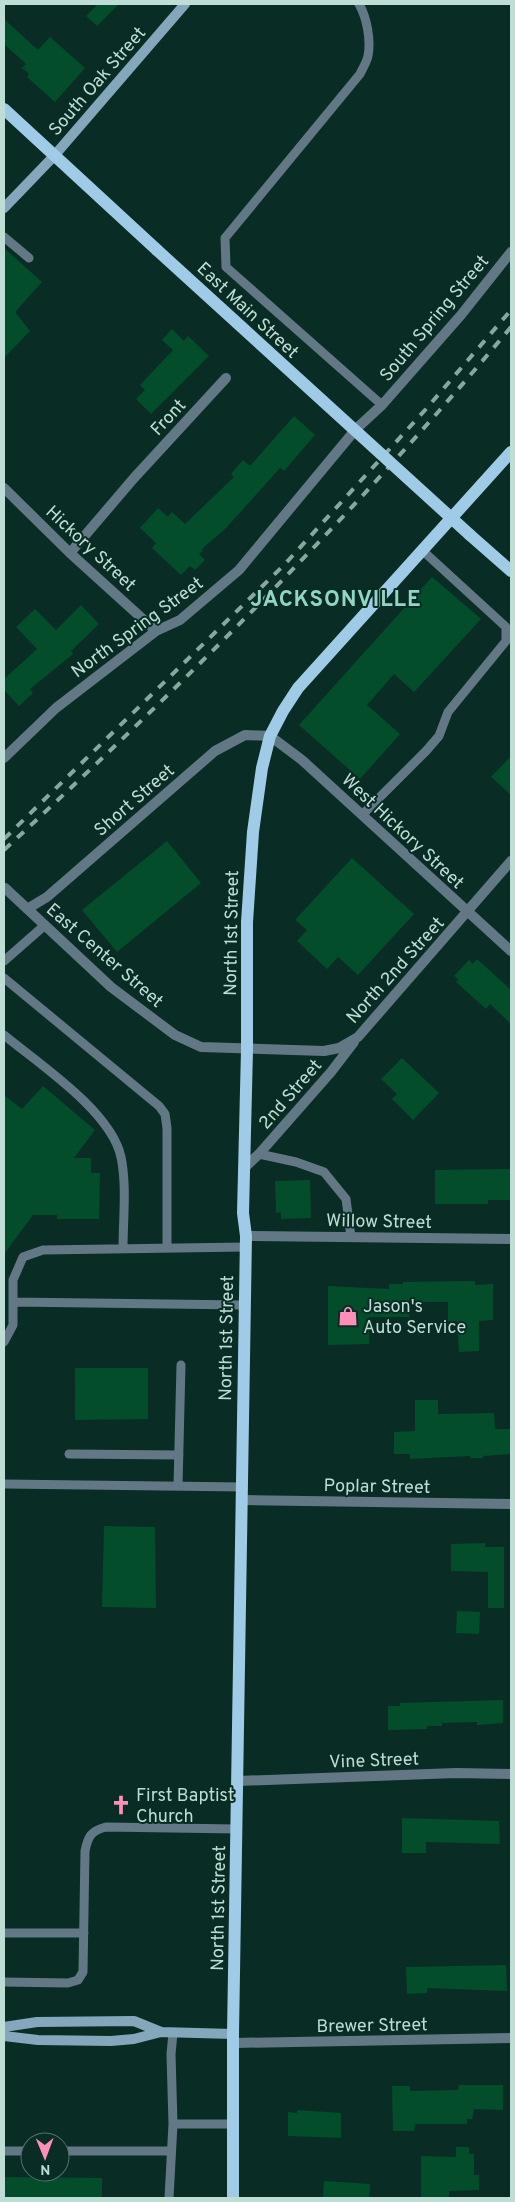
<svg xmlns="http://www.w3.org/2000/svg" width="515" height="2202" viewBox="0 0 515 2202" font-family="Overpass,sans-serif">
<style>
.building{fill:#034d2b}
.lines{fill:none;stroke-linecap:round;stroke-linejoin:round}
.lane{stroke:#637885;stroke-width:9}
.street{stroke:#637885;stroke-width:10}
.secondary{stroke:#85a7bc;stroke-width:10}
.primary{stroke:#9fcbe7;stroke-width:12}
.rail{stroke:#87a89f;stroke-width:4;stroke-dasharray:9 9;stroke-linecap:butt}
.primary-bridge{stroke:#9fcbe7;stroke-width:12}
.labels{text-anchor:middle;stroke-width:4;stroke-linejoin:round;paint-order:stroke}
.street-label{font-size:18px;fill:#beded5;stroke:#092d25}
.poi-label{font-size:18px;fill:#beded5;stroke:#092d25;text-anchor:start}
.district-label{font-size:22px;font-weight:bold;letter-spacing:1px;fill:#93d5c3;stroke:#092d25}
</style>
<rect width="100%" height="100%" fill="#092d25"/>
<!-- building -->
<path class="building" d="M98,4H119L97,26L86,16Z
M4,19L38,50L50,37L85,68L55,102L27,77L29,74L22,68L26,64L4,44Z
M4,248L42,282L15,312L30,331L4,358Z
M172,329L184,341L188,336L209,356L151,414L136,399L145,390L140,385L173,350L162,340Z
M294,416L315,435L284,471L280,468L226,528L201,550L203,551L199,554L205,560L195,570L190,566L181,575L152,548L156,543L140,528L158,508L168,517L172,512L185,524L234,477L231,474L243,460L250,466Z
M432,577L481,619L414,692L394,674L367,705L400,734L360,779L299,725Z
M81,605L99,624L71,651L73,654L30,689L33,693L19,706L4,690V679L37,649L16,627L35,609L56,630Z
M511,756V795L491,777Z
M167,841L201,883L117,952L82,910Z
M352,858L414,914L358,975L338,957L327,969L297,941L307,930L295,920Z
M477,959L511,990V1024L490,1004L486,1009L456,982L458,979L454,976L469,960L473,964Z
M402,1058L439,1093L413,1120L392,1099L397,1094L381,1079Z
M43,1086L95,1130L74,1158H91V1173H100L99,1219H57V1215H33L4,1254V1095L22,1109Z
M510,1169L511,1200H488V1204H435V1170Z
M310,1180L311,1218L281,1219V1212L276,1213L275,1181Z
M475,1281V1285L493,1284V1320L479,1321V1351L459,1352L457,1321H448V1302H409V1317H369V1344L328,1345V1286L389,1289V1284H403V1282Z
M75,1368H148V1419L75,1420Z
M415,1400H438V1414L494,1413L495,1429H511V1454L483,1456V1458H470V1456L429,1458L410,1459V1454H394V1432L415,1431Z
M104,1526L155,1527L156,1608L102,1607Z
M485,1543V1547H504V1608H488V1572L451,1571V1544Z
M457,1611L480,1612L479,1634L456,1633Z
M503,1700V1723L477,1725V1722L442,1723V1726H427V1729L388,1730V1706H400V1703Z
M402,1818L499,1821L500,1844L426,1842V1853H402Z
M506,1965L507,1991L427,1988V1993L407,1994L406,1967Z
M459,2085H503V2110L474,2109L472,2119H467V2124H415L414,2131H393L392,2086H410V2091L458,2090Z
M297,2110L341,2113V2138L288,2136V2112L297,2113Z
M456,2147H469V2154H474V2175H479V2190L449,2191V2198H421V2156L456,2157Z
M4,2177L102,2178V2198H4Z
M324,2181L370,2184L369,2198H323Z"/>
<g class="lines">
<!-- lane -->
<path class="lane" d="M359,4C367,18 371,40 368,56C367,62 362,69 360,74L225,238L226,267L382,405
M4,237L29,258
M362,815L426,751L439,736L448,712L506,641V627L423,551
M4,961L45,925
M4,978L159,1106L165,1114L167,1128V1248
M4,1035C39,1064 111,1111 121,1157C127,1186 123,1219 123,1249
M259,1154L296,1162L324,1172L346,1199L351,1237
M13,1302L243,1305
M4,1342L13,1325V1280L23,1257L43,1250L245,1247
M69,1454L179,1455
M4,1484L243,1487
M178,1486L181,1365
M4,1933H84
M4,1982L68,1983L78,1980L83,1972L85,1851C88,1836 91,1831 106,1827L237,1829
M173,2033L171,2054L173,2124H234
M4,2151H30
M60,2151H171
M169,2198L173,2124"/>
<!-- street -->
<path class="street" d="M4,488L70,553L156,631
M70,553L134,478L226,378
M4,758L56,708L156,631L180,620L239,570L356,429L382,405L461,315L511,252
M5,888L111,987L175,1035L201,1047L324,1051L339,1048L358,1037L511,861
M27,909L47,897L215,751L245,735L270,736L302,760L511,951
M243,1169L259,1154L331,1072L354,1042
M246,1236L511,1239
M243,1500L511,1504
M238,1781L456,1773L511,1774
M234,2043L511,2038"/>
<!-- secondary -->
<path class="secondary" d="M4,208L54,156L185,4
M4,2027L37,2022L134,2021L161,2032
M4,2036L38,2040L111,2041L134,2039L161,2032L233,2034"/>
<!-- primary -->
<path class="primary" d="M4,109L157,250
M470,535L511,571
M233,2198V2034L246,1236L243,1213L247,1050V922L253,832L262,768L270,736L283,711L298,688L511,452"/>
<!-- rail -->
<path class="rail" d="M4,839L285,564L426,409L511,310
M4,850C183,685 355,514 511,327"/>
<!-- primary-bridge -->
<path class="primary-bridge" d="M157,250L470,535"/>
</g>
<!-- icons -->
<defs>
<symbol id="shop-bare" viewBox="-9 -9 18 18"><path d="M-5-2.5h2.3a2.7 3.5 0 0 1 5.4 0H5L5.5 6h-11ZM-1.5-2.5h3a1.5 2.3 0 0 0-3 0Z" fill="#ff8eba" stroke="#092d25" stroke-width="2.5" paint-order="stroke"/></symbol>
<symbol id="church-bare" viewBox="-9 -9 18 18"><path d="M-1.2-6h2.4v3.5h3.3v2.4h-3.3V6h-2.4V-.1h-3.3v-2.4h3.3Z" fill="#ff8eba" stroke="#092d25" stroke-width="2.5" paint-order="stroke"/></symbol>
</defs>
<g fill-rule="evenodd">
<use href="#shop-bare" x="334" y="1302" width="28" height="28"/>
<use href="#church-bare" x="107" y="1791" width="28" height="28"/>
</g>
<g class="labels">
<!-- street labels -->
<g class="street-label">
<text transform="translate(97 81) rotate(-49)" y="6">South Oak Street</text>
<text transform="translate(248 310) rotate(43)" y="6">East Main Street</text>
<text transform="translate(434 318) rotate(-50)" y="6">South Spring Street</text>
<text transform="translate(168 417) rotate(-47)" y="6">Front</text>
<text transform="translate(91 548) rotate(43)" y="6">Hickory Street</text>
<text transform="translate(137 627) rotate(-36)" y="6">North Spring Street</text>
<text transform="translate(134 800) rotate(-41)" y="6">Short Street</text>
<text transform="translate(403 831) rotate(43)" y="6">West Hickory Street</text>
<text transform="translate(231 933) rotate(-89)" y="6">North 1st Street</text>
<text transform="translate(105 955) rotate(41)" y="6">East Center Street</text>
<text transform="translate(395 970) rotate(-48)" y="6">North 2nd Street</text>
<text transform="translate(290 1094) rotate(-49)" y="6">2nd Street</text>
<text transform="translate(379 1221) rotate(1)" y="6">Willow Street</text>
<text transform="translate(226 1338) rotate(-89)" y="6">North 1st Street</text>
<text transform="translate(377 1486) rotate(1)" y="6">Poplar Street</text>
<text transform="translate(374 1760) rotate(-2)" y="6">Vine Street</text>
<text transform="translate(218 1908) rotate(-89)" y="6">North 1st Street</text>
<text transform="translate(372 2025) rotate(-1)" y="6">Brewer Street</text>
</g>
<!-- poi labels -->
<g class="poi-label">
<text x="363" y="1312">Jason's<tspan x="363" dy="21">Auto Service</tspan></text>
<text x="136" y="1801">First Baptist<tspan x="136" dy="21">Church</tspan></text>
</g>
<!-- district labels -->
<g class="district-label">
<text x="336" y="606">JACKSONVILLE</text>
</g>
</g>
<!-- border -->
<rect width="515" height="2202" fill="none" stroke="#beded5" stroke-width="10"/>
<!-- north arrow -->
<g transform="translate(45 2157) rotate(179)"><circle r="24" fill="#092d25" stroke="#51746b"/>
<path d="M0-4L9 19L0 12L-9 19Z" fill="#ff8eba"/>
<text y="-8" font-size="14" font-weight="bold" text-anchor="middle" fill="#beded5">N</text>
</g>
</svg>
